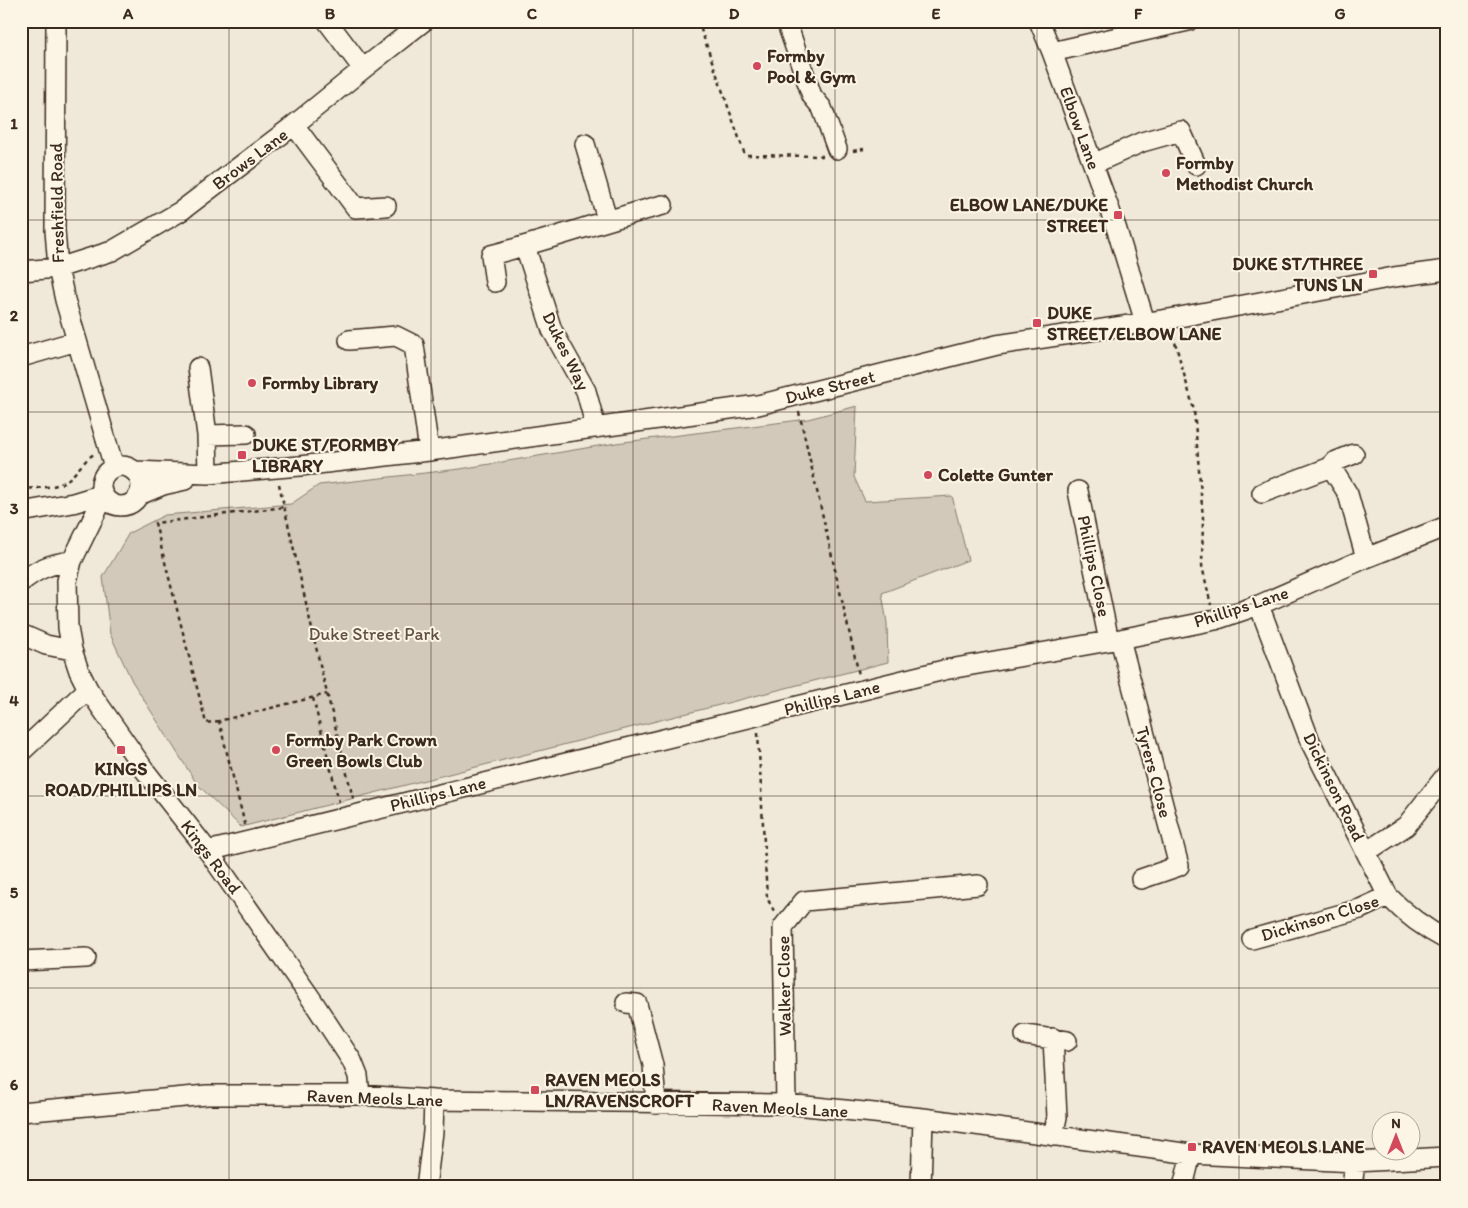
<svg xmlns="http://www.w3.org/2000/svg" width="1468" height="1208" viewBox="0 0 1468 1208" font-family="Itim,sans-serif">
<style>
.green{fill:#d2c9ba;stroke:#867a6c}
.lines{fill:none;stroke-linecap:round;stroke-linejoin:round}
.minor-casing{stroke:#3b2a1e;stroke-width:22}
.path{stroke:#3b2a1e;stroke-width:2.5;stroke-dasharray:4 4;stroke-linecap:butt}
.minor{stroke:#fcf5e5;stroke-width:19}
.grid{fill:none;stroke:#3b2a1e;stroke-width:1;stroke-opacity:0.55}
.poi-dot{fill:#d1495b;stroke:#fcf5e5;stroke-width:2}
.labels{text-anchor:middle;stroke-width:4;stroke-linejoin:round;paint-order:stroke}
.poi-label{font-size:18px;font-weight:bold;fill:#3b2a1e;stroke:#fcf5e5;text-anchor:start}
.street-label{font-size:18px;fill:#3b2a1e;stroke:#fcf5e5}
.park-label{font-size:18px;fill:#615245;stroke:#fcf5e5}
.neatline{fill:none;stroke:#3b2a1e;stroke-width:2}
.grid-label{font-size:16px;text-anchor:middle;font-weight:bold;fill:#3b2a1e}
</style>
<rect width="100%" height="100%" fill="#f0e9d9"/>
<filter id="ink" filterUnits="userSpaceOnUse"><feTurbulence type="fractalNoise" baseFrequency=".02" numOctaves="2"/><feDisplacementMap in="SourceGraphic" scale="10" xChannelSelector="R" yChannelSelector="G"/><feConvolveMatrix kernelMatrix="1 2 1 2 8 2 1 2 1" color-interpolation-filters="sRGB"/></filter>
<g filter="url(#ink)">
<!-- green -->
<path class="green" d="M857,406L854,477L865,501L952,496L968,560L882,593L887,623L888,662L241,827L197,784L132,681L110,634L103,577L129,533L165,515L291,504L319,485L460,469L616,443L808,419Z"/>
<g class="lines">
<defs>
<path id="minor" d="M56,21L55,230L58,268L65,300L114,467
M327,21L363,69
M786,21L812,96L822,108L837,149
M1039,21L1052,52L1116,227L1145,322
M1052,52L1188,21
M294,125L356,208L386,206
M585,144L607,219
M1093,164L1142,142L1181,131L1196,165
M525,246L552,330L586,391L596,428
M21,271L58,268L112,251L181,211L294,125L363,69L424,21
M495,282L491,255C549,240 605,220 663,205
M349,340L396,336L414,345L429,451
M21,357L77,341
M198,368L207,435L208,474
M207,435L246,434
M101 486a20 20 0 1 1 40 0a20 20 0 1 1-40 0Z
M1331,467L1348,494L1366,558
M135,471L208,474L300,466L429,451L758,405L997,345L1169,319L1394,277L1447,270
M1078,491L1109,641
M1262,493L1331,467L1334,462L1354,454
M139,495L163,485L185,480
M104,496L72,561L67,581L68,628L72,650L79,671L88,689L146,772L208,851L310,997L352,1061L358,1076L360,1095
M21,512L73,503L103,494
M21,582C39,568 50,564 72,561
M1259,605L1310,741L1388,896C1406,915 1424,928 1447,940
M21,634L46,645L72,650
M1120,639L1179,866L1141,879
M21,752L88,689
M208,851L944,670L1120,639L1215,620L1259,605L1366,558L1447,526
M1366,852L1406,826L1447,774
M1252,939L1360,909L1388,896
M21,961L86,958
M626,1003L637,1004L653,1065L656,1104
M1025,1035L1067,1041
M1053,1038L1057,1117L1053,1136
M786,1104L783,927L804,901L978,885
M21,1112L207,1095H360L434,1100L786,1104L923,1118L1191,1154L1355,1162L1447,1157
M426,1187L433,1132L434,1100
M921,1187L923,1118
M1183,1187L1191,1154
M1352,1187L1355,1162"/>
</defs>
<!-- minor casing -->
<use href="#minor" class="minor-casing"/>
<!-- path -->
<path class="path" d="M698,21L745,155L823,156
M853,151L864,149
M1173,335L1194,410L1203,518L1202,566L1211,605
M799,412L859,675
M279,484L321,669L353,798
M21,489C33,488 46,488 57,485C72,482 81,462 94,454
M313,698L339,802
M219,721L206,723L155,523L284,507
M758,733L767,898L774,911
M245,825L219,721L327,694"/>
<!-- minor -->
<use href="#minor" class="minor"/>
</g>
</g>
<!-- grid -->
<path class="grid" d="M229,21V1187M431,21V1187M633,21V1187M835,21V1187M1037,21V1187M1239,21V1187M21,220H1447M21,412H1447M21,604H1447M21,796H1447M21,988H1447"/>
<!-- markers -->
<g class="poi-dot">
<circle cx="757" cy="66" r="5"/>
<circle cx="1166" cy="173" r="5"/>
<rect x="1113" y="210" width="10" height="10" rx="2.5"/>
<rect x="1368" y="269" width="10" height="10" rx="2.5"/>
<rect x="1032" y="318" width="10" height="10" rx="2.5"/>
<circle cx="252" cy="383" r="5"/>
<rect x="237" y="450" width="10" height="10" rx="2.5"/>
<circle cx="928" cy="475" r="5"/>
<rect x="116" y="745" width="10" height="10" rx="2.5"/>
<circle cx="276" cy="750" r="5"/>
<rect x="530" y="1085" width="10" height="10" rx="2.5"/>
<rect x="1187" y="1142" width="10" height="10" rx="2.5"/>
</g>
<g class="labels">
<!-- poi labels -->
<g class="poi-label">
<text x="767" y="62">Formby<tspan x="767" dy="21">Pool &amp; Gym</tspan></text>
<text x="1176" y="169">Formby<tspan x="1176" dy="21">Methodist Church</tspan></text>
<text x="1108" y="211" text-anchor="end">ELBOW LANE/DUKE<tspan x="1108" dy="21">STREET</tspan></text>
<text x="1363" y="270" text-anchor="end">DUKE ST/THREE<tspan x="1363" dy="21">TUNS LN</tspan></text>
<text x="1047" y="319">DUKE<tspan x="1047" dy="21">STREET/ELBOW LANE</tspan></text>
<text x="262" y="389">Formby Library</text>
<text x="252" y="451">DUKE ST/FORMBY<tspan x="252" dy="21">LIBRARY</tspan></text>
<text x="938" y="481">Colette Gunter</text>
<text x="286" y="746">Formby Park Crown<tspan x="286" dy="21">Green Bowls Club</tspan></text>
<text x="121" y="775" text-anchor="middle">KINGS<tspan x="121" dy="21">ROAD/PHILLIPS LN</tspan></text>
<text x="545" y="1086">RAVEN MEOLS<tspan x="545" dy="21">LN/RAVENSCROFT</tspan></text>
<text x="1202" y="1153">RAVEN MEOLS LANE</text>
</g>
<!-- street labels -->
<g class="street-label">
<text transform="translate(1080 128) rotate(70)" y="6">Elbow Lane</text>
<text transform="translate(250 159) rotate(-37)" y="6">Brows Lane</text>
<text transform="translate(57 203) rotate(-91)" y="6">Freshfield Road</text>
<text transform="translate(566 351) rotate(64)" y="6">Dukes Way</text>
<text transform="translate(830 387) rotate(-14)" y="6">Duke Street</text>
<text transform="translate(1094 566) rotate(78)" y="6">Phillips Close</text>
<text transform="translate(1241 607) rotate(-18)" y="6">Phillips Lane</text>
<text transform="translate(832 698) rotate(-14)" y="6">Phillips Lane</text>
<text transform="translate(1154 772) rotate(75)" y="6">Tyrers Close</text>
<text transform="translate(1334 787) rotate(64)" y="6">Dickinson Road</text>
<text transform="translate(438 794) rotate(-14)" y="6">Phillips Lane</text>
<text transform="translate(211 857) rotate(53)" y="6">Kings Road</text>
<text transform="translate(1320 918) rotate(-17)" y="6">Dickinson Close</text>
<text transform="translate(784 986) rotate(-91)" y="6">Walker Close</text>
<text transform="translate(375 1098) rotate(2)" y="6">Raven Meols Lane</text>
<text transform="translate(780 1108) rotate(3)" y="6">Raven Meols Lane</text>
</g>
<!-- park labels -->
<g class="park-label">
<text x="374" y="640">Duke Street Park</text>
</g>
</g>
<!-- margin -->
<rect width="1468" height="1208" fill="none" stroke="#fcf5e5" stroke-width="55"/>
<!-- north arrow -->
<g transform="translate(1396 1136)"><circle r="24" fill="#fcf5e5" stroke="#afa495"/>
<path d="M0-4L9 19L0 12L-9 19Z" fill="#d1495b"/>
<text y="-8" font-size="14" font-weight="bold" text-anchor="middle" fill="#3b2a1e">N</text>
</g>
<rect x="28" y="28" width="1412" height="1152" class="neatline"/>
<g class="grid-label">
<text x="128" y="19">A</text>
<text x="330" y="19">B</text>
<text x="532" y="19">C</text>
<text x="734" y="19">D</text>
<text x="936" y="19">E</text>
<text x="1138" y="19">F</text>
<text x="1340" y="19">G</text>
<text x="14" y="129">1</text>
<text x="14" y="321">2</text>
<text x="14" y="514">3</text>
<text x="14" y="706">4</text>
<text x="14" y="898">5</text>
<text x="14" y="1090">6</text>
</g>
</svg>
